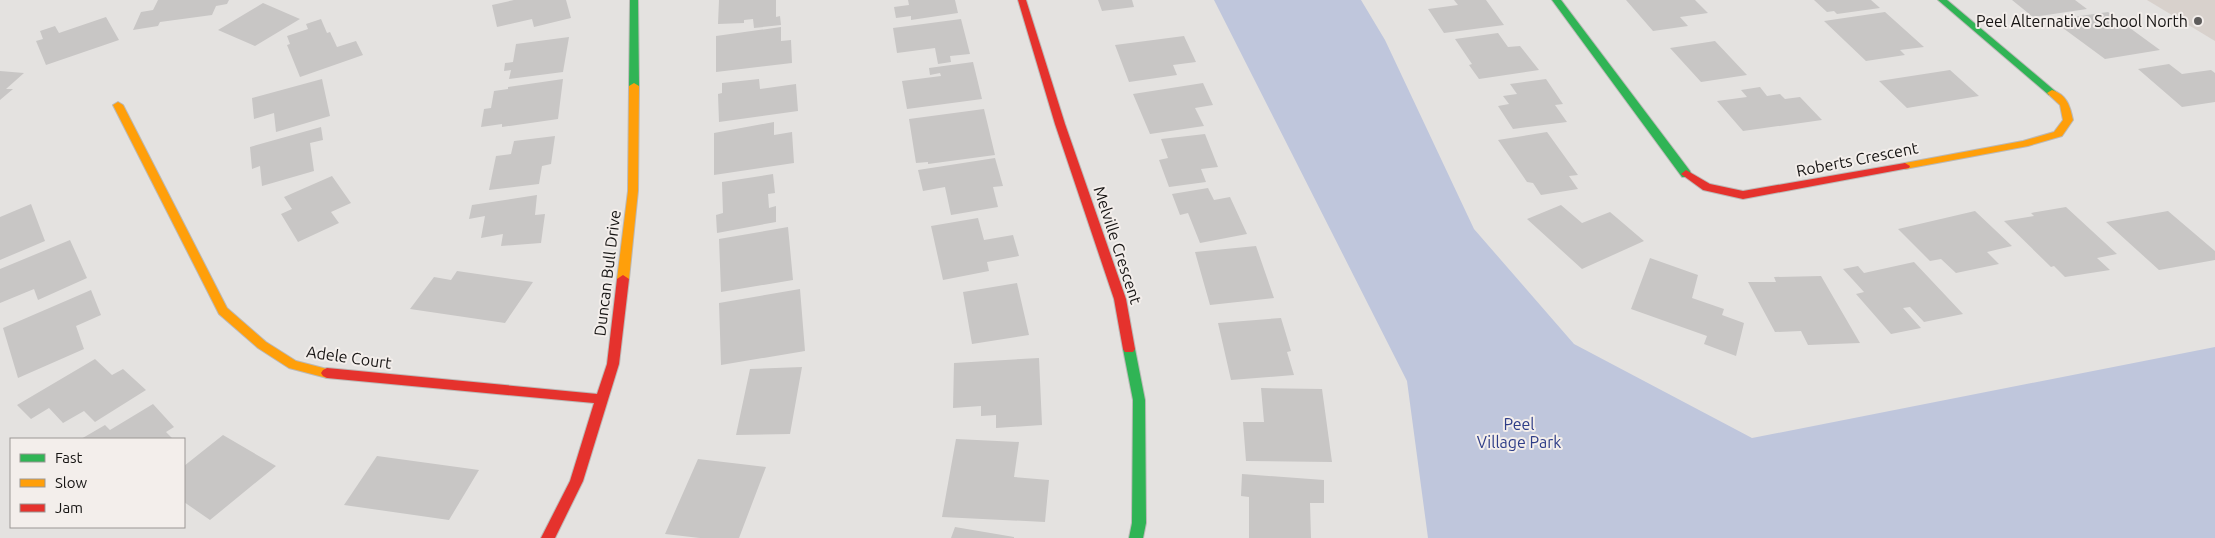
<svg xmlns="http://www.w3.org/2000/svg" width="2215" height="538" viewBox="0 0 2215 538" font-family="Ubuntu,sans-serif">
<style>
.built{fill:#d8d1cc}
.green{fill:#bfc6dc}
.building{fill:#c8c6c5}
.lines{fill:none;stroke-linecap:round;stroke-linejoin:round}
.fast-casing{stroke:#bbb9b7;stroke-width:2}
.slow-casing{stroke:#bbb9b7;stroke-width:2}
.jam-casing{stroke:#bbb9b7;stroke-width:2}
.fast{fill:#30b455;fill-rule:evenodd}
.slow{fill:#ff9f0a;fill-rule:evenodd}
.jam{fill:#e5322d;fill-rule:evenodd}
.poi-dot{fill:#5e5c5b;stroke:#f3eeeb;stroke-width:2}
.labels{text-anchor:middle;stroke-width:4;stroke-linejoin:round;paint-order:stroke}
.poi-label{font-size:16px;fill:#161413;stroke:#f3eeeb;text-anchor:end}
.street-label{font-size:16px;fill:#161413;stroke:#f3eeeb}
.park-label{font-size:16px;fill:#2e3d87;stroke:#f3eeeb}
</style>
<rect width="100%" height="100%" fill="#e4e2e0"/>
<!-- built -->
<path class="built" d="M2147,0H2215V41Z"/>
<!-- green -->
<path class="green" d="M1214,0H1361L1385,40L1474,229L1574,344L1752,438L2215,347V538H1428L1407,381Z"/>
<!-- building -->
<path class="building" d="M158,0H229L227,4L216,6L212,15L160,22L158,26L133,30L141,12L153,10Z
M514,0H566L571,18L534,27L532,19L497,27L492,5Z
M719,0H776V17L780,16L781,25L754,28L753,19L744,20V23L718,24Z
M908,0H955L958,13L911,20V16L896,18L894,7L909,5Z
M1098,0H1132L1134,7L1102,11Z
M1454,0H1486L1504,25L1444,33L1428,9L1458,5Z
M1626,0H1695L1708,13L1680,17L1688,26L1653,31Z
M1814,0H1871L1880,8L1837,14L1834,11L1827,12Z
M2012,0H2075L2087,9L2033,17Z
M263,3L300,19L255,46L218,30Z
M1885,12L1924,47L1900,50L1905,55L1866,61L1824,21Z
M2108,12L2160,50L2105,59L2052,20Z
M106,17L119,40L46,65L36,41L43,39L40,31L55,26L59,33Z
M321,19L327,33L330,32L337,47L356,41L363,55L300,77L287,45L290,44L287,36L308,29L306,24Z
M961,19L970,54L950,56L951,62L938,64L935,48L897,53L893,28Z
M781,27V41L791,40L792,63L716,72V36Z
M1498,33L1508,47L1520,46L1539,70L1479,79L1469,65L1472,64L1455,39Z
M1184,36L1196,62L1173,65L1177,75L1129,82L1115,45Z
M569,37L563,72L509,79L511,70L504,71L505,63L513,62L516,44Z
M1715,41L1747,75L1701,82L1670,48Z
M973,62L982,99L907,109L902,81L941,76L940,73L930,75L929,68Z
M2169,64L2182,74L2211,70L2215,73V102L2182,107L2138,69Z
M1950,70L1979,96L1907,108L1879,81Z
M0,71L24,73L6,89H13L0,100Z
M322,79L330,116L276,132L274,113L254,119L252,98Z
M563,79L558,119L502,127V124L481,127L484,109L491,108L494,91L508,89V87Z
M759,79L760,89L796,84L798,111L719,122L718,94L722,93V83Z
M1546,79L1563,104L1555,105L1567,122L1513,129L1498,106L1509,104L1503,96L1517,94L1510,84Z
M1203,83L1213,105L1195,108L1204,126L1150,134L1133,94Z
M1760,87L1767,96L1780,94L1785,99L1800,97L1822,120L1743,131L1717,101L1747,97L1741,90Z
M984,109L995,155L928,164V162L916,163L909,119Z
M774,122V135L792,132L794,163L714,175V133Z
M321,127L323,140L310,143L314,171L262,186L260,166L252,169L250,147Z
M1547,132L1578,175L1569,176L1578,189L1541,195L1533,183L1527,182L1498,140Z
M1205,134L1218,167L1201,169L1206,182L1169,187L1159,160L1168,158L1161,139Z
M555,136L551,164L542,166L539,184L489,190L496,156L511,154L514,141Z
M995,158L1003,186L993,187L998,207L951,215L945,187L923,191L918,170Z
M773,174L775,193L768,194L769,208L776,206V222L717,233L716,215L723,213L722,182Z
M332,176L351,203L331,212L339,223L298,242L281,214L292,209L284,197Z
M1208,188L1214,200L1230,197L1247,234L1200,243L1188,213L1180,215L1172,194Z
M537,195L535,215L545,214L541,243L501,246L503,234L481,238L485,216L469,219L472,205Z
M31,204L45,241L0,260V217Z
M1561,205L1582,223L1610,212L1644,241L1582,269L1527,219Z
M2066,207L2117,254L2097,258L2110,270L2065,277L2054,266L2051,267L2004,221L2034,216L2031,213Z
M1975,211L2012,246L1987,252L1999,264L1956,273L1941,259L1930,261L1898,229Z
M2168,211L2215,251V260L2159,270L2106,222Z
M978,218L984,240L1013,235L1019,256L987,262L989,271L943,280L931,226Z
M788,227L793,280L721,292L719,239Z
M70,240L87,278L38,300L34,289L0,303V269Z
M1256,246L1274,298L1210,305L1195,252Z
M1650,258L1698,275L1692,298L1724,309L1722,315L1744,323L1736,356L1704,344L1707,336L1631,309Z
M1914,262L1963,314L1924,322L1910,307L1903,308L1921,328L1891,334L1856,294L1864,292L1843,269L1858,266L1864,273Z
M457,271L533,282L505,323L410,309L434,277L451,280Z
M1821,276L1860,343L1808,345L1801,331L1775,332L1748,282H1776L1774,277Z
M1017,283L1029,335L972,344L963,292Z
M800,289L805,351L721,365L719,303Z
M91,290L101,315L76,326L84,349L18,378L3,328Z
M1281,318L1291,351L1287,352L1294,375L1231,380L1218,323Z
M1039,358L1042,425L996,428V415L981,416V406L953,408L954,363Z
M95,359L112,375L123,369L146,390L95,422L84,411L63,423L49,408L31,419L17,405Z
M802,367L790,434L736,435L750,369Z
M1261,388L1322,389L1332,462L1246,461L1243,422H1264Z
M153,404L174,427L166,432L173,439H81L105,425L110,430Z
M223,435L276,466L210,520L184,502V466Z
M956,439L1019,442L1014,477L1049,480L1045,522L942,517Z
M377,456L479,470L449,520L344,505Z
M698,459L766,467L739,538H700L665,534Z
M1242,474L1324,480V503H1310L1311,538H1249V497L1241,496Z
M955,527L1014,537V538H951Z"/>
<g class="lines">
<defs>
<path id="fast" d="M630,0H638L639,86L634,89L629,86Z
M1552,0H1561L1690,171L1691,174L1690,177H1682Z
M1938,0H1947L2055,91L2057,93L2055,95H2049Z
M1129,344L1133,346L1135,349L1145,400L1146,523L1143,538H1129L1132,523L1133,400L1123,349L1125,346Z"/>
<path id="slow" d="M634,83L639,86L638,191L629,279L623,283L617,279L628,191L629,86Z
M2052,90C2067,95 2070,106 2073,120L2062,136L2028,146L1905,169L1900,166L1905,163L2023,141L2054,132L2063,120L2060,105L2047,93Z
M118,102L123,105L227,308L266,342L296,361L331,370L333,373L331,376L327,378L289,368L258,348L219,314L113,105Z"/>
<path id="jam" d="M1018,0H1026L1065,124L1126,299L1135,349L1133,352H1125L1123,349L1114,299L1055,124Z
M1905,163L1910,166L1909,168L1743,199L1703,190L1681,174L1686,170L1710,184L1743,191Z
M623,275L629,279L619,364L583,481L555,538H541L570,481L594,403L327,378L323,376L321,373L323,370L327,368L597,394L607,364L617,279Z"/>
</defs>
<!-- fast casing -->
<use href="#fast" class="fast-casing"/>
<!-- slow casing -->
<use href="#slow" class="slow-casing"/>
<!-- jam casing -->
<use href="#jam" class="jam-casing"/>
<!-- fast -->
<use href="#fast" class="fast"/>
<!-- slow -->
<use href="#slow" class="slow"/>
<!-- jam -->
<use href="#jam" class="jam"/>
</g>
<!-- markers -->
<circle class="poi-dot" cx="2198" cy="21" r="5"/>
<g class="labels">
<!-- poi labels -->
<g class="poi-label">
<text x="2188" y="27">Peel Alternative School North</text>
</g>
<!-- street labels -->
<g class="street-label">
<text transform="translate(1857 159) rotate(-11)" y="6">Roberts Crescent</text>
<text transform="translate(1118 245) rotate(72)" y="6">Melville Crescent</text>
<text transform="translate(607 273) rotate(-83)" y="6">Duncan Bull Drive</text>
<text transform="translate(349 357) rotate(8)" y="6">Adele Court</text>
</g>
<!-- park labels -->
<g class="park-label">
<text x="1519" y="430">Peel<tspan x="1519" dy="18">Village Park</tspan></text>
</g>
</g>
<!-- legend -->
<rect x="10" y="438" width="175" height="90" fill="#f3eeeb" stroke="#9b9795"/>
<rect x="20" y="454" width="25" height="8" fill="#30b455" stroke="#9b9795"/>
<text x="55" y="463" font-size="15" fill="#161413">Fast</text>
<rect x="20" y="479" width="25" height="8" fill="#ff9f0a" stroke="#9b9795"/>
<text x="55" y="488" font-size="15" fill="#161413">Slow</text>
<rect x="20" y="504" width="25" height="8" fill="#e5322d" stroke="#9b9795"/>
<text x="55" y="513" font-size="15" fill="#161413">Jam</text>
</svg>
